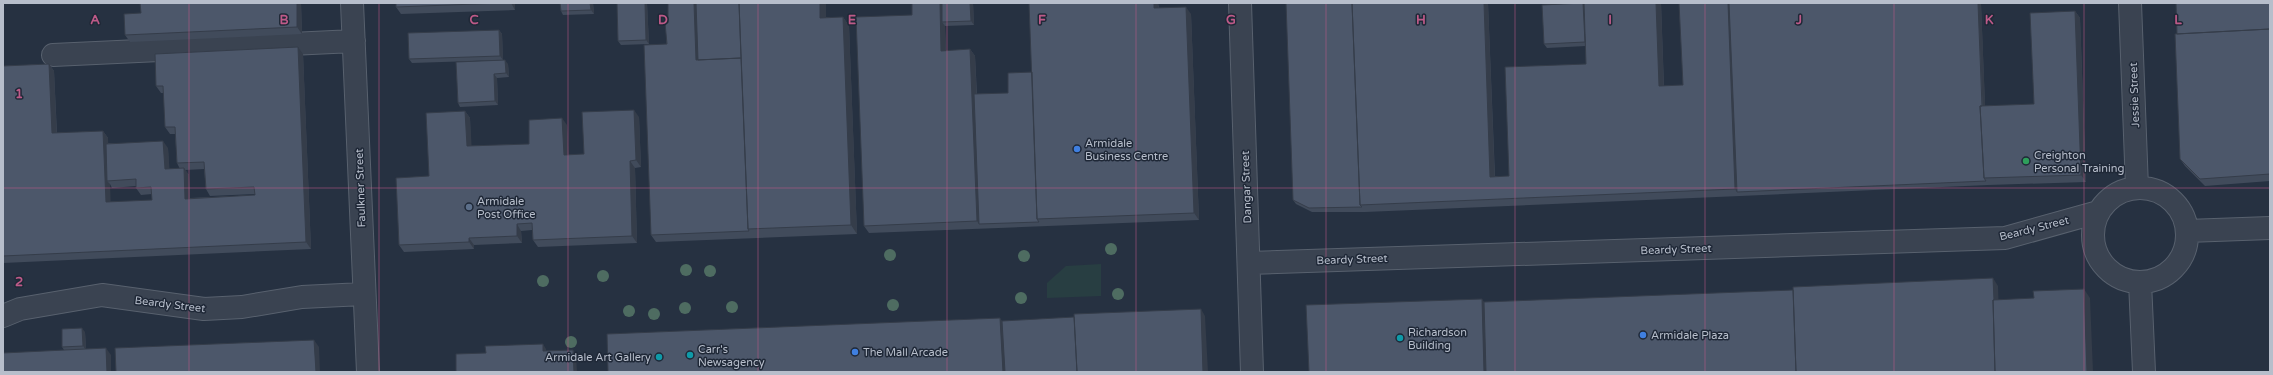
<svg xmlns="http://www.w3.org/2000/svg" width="2273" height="375" viewBox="0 0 2273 375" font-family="'Varela Round',sans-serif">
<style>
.green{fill:#283e42}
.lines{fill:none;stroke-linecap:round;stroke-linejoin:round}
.minor-casing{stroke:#58616e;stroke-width:24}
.minor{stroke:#3a4351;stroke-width:22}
.tree{fill:#4e6c61}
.wall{fill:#414b5b;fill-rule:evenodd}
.shaded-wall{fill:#353d4a}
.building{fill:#4c576a;stroke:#353d4a}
.grid{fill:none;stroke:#be5a88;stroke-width:1;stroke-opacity:0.55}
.shop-dot{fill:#3f7fe0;stroke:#1f2837;stroke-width:1.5}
.leisure-dot{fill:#2e9e5b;stroke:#1f2837;stroke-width:1.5}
.service-dot{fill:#5c6f8a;stroke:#1f2837;stroke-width:1.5}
.culture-dot{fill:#0f9aa8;stroke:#1f2837;stroke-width:1.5}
.labels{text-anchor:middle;stroke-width:3;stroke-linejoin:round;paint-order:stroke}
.street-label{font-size:11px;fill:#b7becb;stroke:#1f2837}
.poi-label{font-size:11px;fill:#b7becb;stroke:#1f2837;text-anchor:start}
.grid-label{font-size:13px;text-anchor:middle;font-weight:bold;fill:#be5a88;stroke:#1f2837;stroke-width:3;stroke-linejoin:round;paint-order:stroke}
</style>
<rect width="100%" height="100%" fill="#263141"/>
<!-- green -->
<path class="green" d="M1101,264V296L1047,298V283L1066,266Z"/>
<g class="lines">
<defs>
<path id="minor" d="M352,3L368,372
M1240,3L1252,372
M2130,3L2137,188
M53,55L354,41
M2093 235a47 47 0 1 1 94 0a47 47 0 1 1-94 0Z
M2187,231L2270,228
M1249,263L2005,238L2098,212
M2140,282L2144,372
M3,316L20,309L102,295L204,309L242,307L302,297L363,294"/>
</defs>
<!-- minor casing -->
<use href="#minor" class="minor-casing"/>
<!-- minor -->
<use href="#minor" class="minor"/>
</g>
<!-- trees -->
<g class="tree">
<circle cx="1111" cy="249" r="6"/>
<circle cx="890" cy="255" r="6"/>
<circle cx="1024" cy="256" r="6"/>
<circle cx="686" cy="270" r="6"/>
<circle cx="710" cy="271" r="6"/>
<circle cx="603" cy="276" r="6"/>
<circle cx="543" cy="281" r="6"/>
<circle cx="1118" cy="294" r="6"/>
<circle cx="1021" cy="298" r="6"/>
<circle cx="893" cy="305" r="6"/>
<circle cx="732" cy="307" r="6"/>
<circle cx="685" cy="308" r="6"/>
<circle cx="629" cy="311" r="6"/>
<circle cx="654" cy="314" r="6"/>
<circle cx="571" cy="342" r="6"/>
</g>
<!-- wall -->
<path class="wall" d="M301,3L302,34L130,42L125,35L141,13Z
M396,3H515V10L401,14L396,7Z
M560,3H593L594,14L563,15L561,11Z
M617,3H647L649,44L621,45L618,41Z
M668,3H695L696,5L826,3V17H843L849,26L857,234L656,242L651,235L668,23Z
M973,3L974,25L945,26L946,51L970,49L975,56L977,94L1008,93L1032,72L1029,3H1158L1159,8L1191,14L1199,220L869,233L864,226L912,15Z
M1488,3L1495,176H1509L1586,64V46L1547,48L1544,44L1583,3L1584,5L1661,3L1664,86L1683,85L1679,3H1994L1981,4L1985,106L2034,104L2075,11L2080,18L2086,182L1988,185L1740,196L1365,212H1312L1296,204L1293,200Z
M2270,3V181L2205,186L2185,166L2180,159L2177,34Z
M499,30L502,34L503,60L412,63L409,59Z
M303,54L311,249L3,263V66L49,64L54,71L57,133L103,131L108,138V143L168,148L169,169H180L177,163L175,134H170L165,127L164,93H161L156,86ZM204,169L206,189L210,196L255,194V195L190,198L189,175L185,170ZM110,184L112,188L136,186V188L141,195L152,194V200L110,202Z
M456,62L508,64L509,77L497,78L498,105L460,107L458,103Z
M465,111L470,118L471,146L529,144L567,125L568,155L584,154L639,117L641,167L635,168L637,243L538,247L533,240L532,230L521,231L522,243L474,245V249L404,252L399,245L429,176Z
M85,332L86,349L111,355L64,350L62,347Z"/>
<!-- shaded-wall -->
<path class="shaded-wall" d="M297,3H301L302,34L297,27Z
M511,3H515V10Z
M590,3H593L594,14L591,10Z
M645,3H647L649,44L646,40Z
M694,3H695L699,9L701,63L696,60Z
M820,3H826V26L820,18Z
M940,3H944L942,22L945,26L946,58L941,51Z
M970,3H973L974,25L971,21Z
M1154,3H1158L1159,15L1154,8Z
M1484,3H1488L1495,184L1490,177Z
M1583,3L1585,7L1587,46L1585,42Z
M1656,3H1661L1664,93L1659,86Z
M1728,3H1732L1737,192L1735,189Z
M1978,3L1981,4L1988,178H1986Z
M1186,7L1191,14L1199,220L1194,213Z
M2075,11L2080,18L2086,182L2081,175Z
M843,17L849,26L857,234L851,225Z
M499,30L502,34L503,60L500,56Z
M298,47L303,54L311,249L306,242Z
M970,49L975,56L982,224H979L977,221Z
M505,60L508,64L509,77L506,73Z
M49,64L54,71L57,140L52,133Z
M494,74L497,78L498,105L495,101Z
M634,110L639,117L641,167L636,160Z
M465,111L470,118L472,153L467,146Z
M562,118L567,125L569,162L564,155Z
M103,131L108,138L110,180L107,181L110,184L111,210L106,202Z
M163,141L168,148L170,176L165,169Z
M630,161L635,168L637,243L632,236Z
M184,168L189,175L190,206L185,199Z
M517,224L521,231L522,243L517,236Z
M469,238L474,245V249L469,242Z
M1993,278L1998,286L2001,372H1996Z
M2084,289L2090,298L2093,372H2087Z
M1482,299L1487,306L1489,372H1484Z
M1201,309L1205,316L1208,372H1203Z
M1000,318L1005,325L1008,372H1003Z
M82,328L85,332L86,350L83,346Z
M314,340L319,347L320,372H316Z
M543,344L546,349V355L543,351Z
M106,348L111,355V372H107Z
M573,350L576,354L577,372H574Z"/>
<!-- building -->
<path class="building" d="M140,3H297V27L125,35L124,14L141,13Z
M396,3H502L396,7Z
M560,3H590L591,10L561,11Z
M617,3H645L646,40L618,41Z
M668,3H694L696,60L741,58L748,229L749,231L651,235L644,45L667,44L665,23H668Z
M696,3H739L741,58L698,60Z
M739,3H820V18L843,17L851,225L748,229Z
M912,3H940L941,51L970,49L977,221L864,226L856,17L912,15Z
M942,3H970L971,21L942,22Z
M1029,3H1154V8L1186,7L1194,213L1037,219Z
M1286,3H1352L1360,205L1362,207L1309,208L1293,200Z
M1352,3H1484L1490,177L1509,176L1505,67L1586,64L1584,3H1656L1659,86L1683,85L1679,3H1728L1735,189L1360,205Z
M1583,3L1585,42L1544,44L1542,5Z
M1729,3H1978L1982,106H1980L1984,178L1986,181L1737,192Z
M2176,3H2270V29L2177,34Z
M2075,11L2081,175L1984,178L1980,106L2034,104L2030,13Z
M2270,29V174L2200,179L2180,159L2175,34Z
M499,30L500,56L409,59L408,33Z
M298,47L306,242L3,256V66L49,64L52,133L103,131L106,202L152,200L151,187L136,188V179L107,181L106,144L163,141L165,169L184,168L185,199L255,195L254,187L206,189L204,162L177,163L175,127H165L163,86H156L155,54Z
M505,60L506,73L494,74L495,101L458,103L456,62Z
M1032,72L1037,219L1039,222L979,224L974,94L1008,93V73Z
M634,110L636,160L630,161L632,236L533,240L532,223L517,224V236L469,238V242L399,245L396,178L429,176L426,113L465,111L467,146L529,144V120L562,118L564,155L584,154L582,112Z
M1993,278L1994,300H1993L1995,372H1796L1793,287Z
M2084,289L2087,372H1995L1993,300L2034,298L2033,291Z
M1793,290L1796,372H1486L1484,302Z
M1482,299L1484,372H1309L1306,305Z
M1201,309L1203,372H1077L1074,314Z
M1074,317L1077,372H1005L1002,321Z
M1000,318L1003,372H608L607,334Z
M82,328L83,346L62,347V329Z
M314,340L316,372H116L115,348Z
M543,344V351L573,350L574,372H456V354L486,353L485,346Z
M106,348L107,372H3V353Z"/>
<!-- grid -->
<path class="grid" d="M189,3V372M379,3V372M568,3V372M758,3V372M947,3V372M1136,3V372M1326,3V372M1515,3V372M1705,3V372M1894,3V372M2084,3V372M3,188H2270"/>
<!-- markers -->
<g class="shop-dot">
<circle cx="1077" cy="149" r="4"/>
<circle cx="1643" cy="335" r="4"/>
<circle cx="855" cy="352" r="4"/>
</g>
<circle class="leisure-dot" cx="2026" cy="161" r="4"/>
<circle class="service-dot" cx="469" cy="207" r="4"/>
<g class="culture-dot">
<circle cx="1400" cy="338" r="4"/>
<circle cx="690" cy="355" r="4"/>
<circle cx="659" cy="357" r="4"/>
</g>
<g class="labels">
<!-- street labels -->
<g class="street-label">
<text transform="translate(2134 95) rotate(-92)" y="4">Jessie Street</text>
<text transform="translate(1246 187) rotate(-92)" y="4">Dangar Street</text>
<text transform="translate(360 188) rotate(-92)" y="4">Faulkner Street</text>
<text transform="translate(2034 228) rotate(-14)" y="4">Beardy Street</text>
<text transform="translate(1676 249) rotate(-2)" y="4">Beardy Street</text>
<text transform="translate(1352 259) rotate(-2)" y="4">Beardy Street</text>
<text transform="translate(170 304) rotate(7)" y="4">Beardy Street</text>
</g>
<!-- poi labels -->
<g class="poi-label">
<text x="1085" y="147">Armidale<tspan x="1085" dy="13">Business Centre</tspan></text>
<text x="2034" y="159">Creighton<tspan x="2034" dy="13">Personal Training</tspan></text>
<text x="477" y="205">Armidale<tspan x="477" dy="13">Post Office</tspan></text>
<text x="1408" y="336">Richardson<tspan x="1408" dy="13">Building</tspan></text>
<text x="1651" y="339">Armidale Plaza</text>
<text x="698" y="353">Carr's<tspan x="698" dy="13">Newsagency</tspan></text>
<text x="863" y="356">The Mall Arcade</text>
<text x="651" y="361" text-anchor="end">Armidale Art Gallery</text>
</g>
</g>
<g class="grid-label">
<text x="95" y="24">A</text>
<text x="284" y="24">B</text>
<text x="474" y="24">C</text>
<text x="663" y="24">D</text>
<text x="852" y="24">E</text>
<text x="1042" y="24">F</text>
<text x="1231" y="24">G</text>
<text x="1421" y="24">H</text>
<text x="1610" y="24">I</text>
<text x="1799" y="24">J</text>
<text x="1989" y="24">K</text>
<text x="2178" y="24">L</text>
<text x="19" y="98">1</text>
<text x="19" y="286">2</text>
</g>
<!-- border -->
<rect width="2273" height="375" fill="none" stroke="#b7becb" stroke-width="8"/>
</svg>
